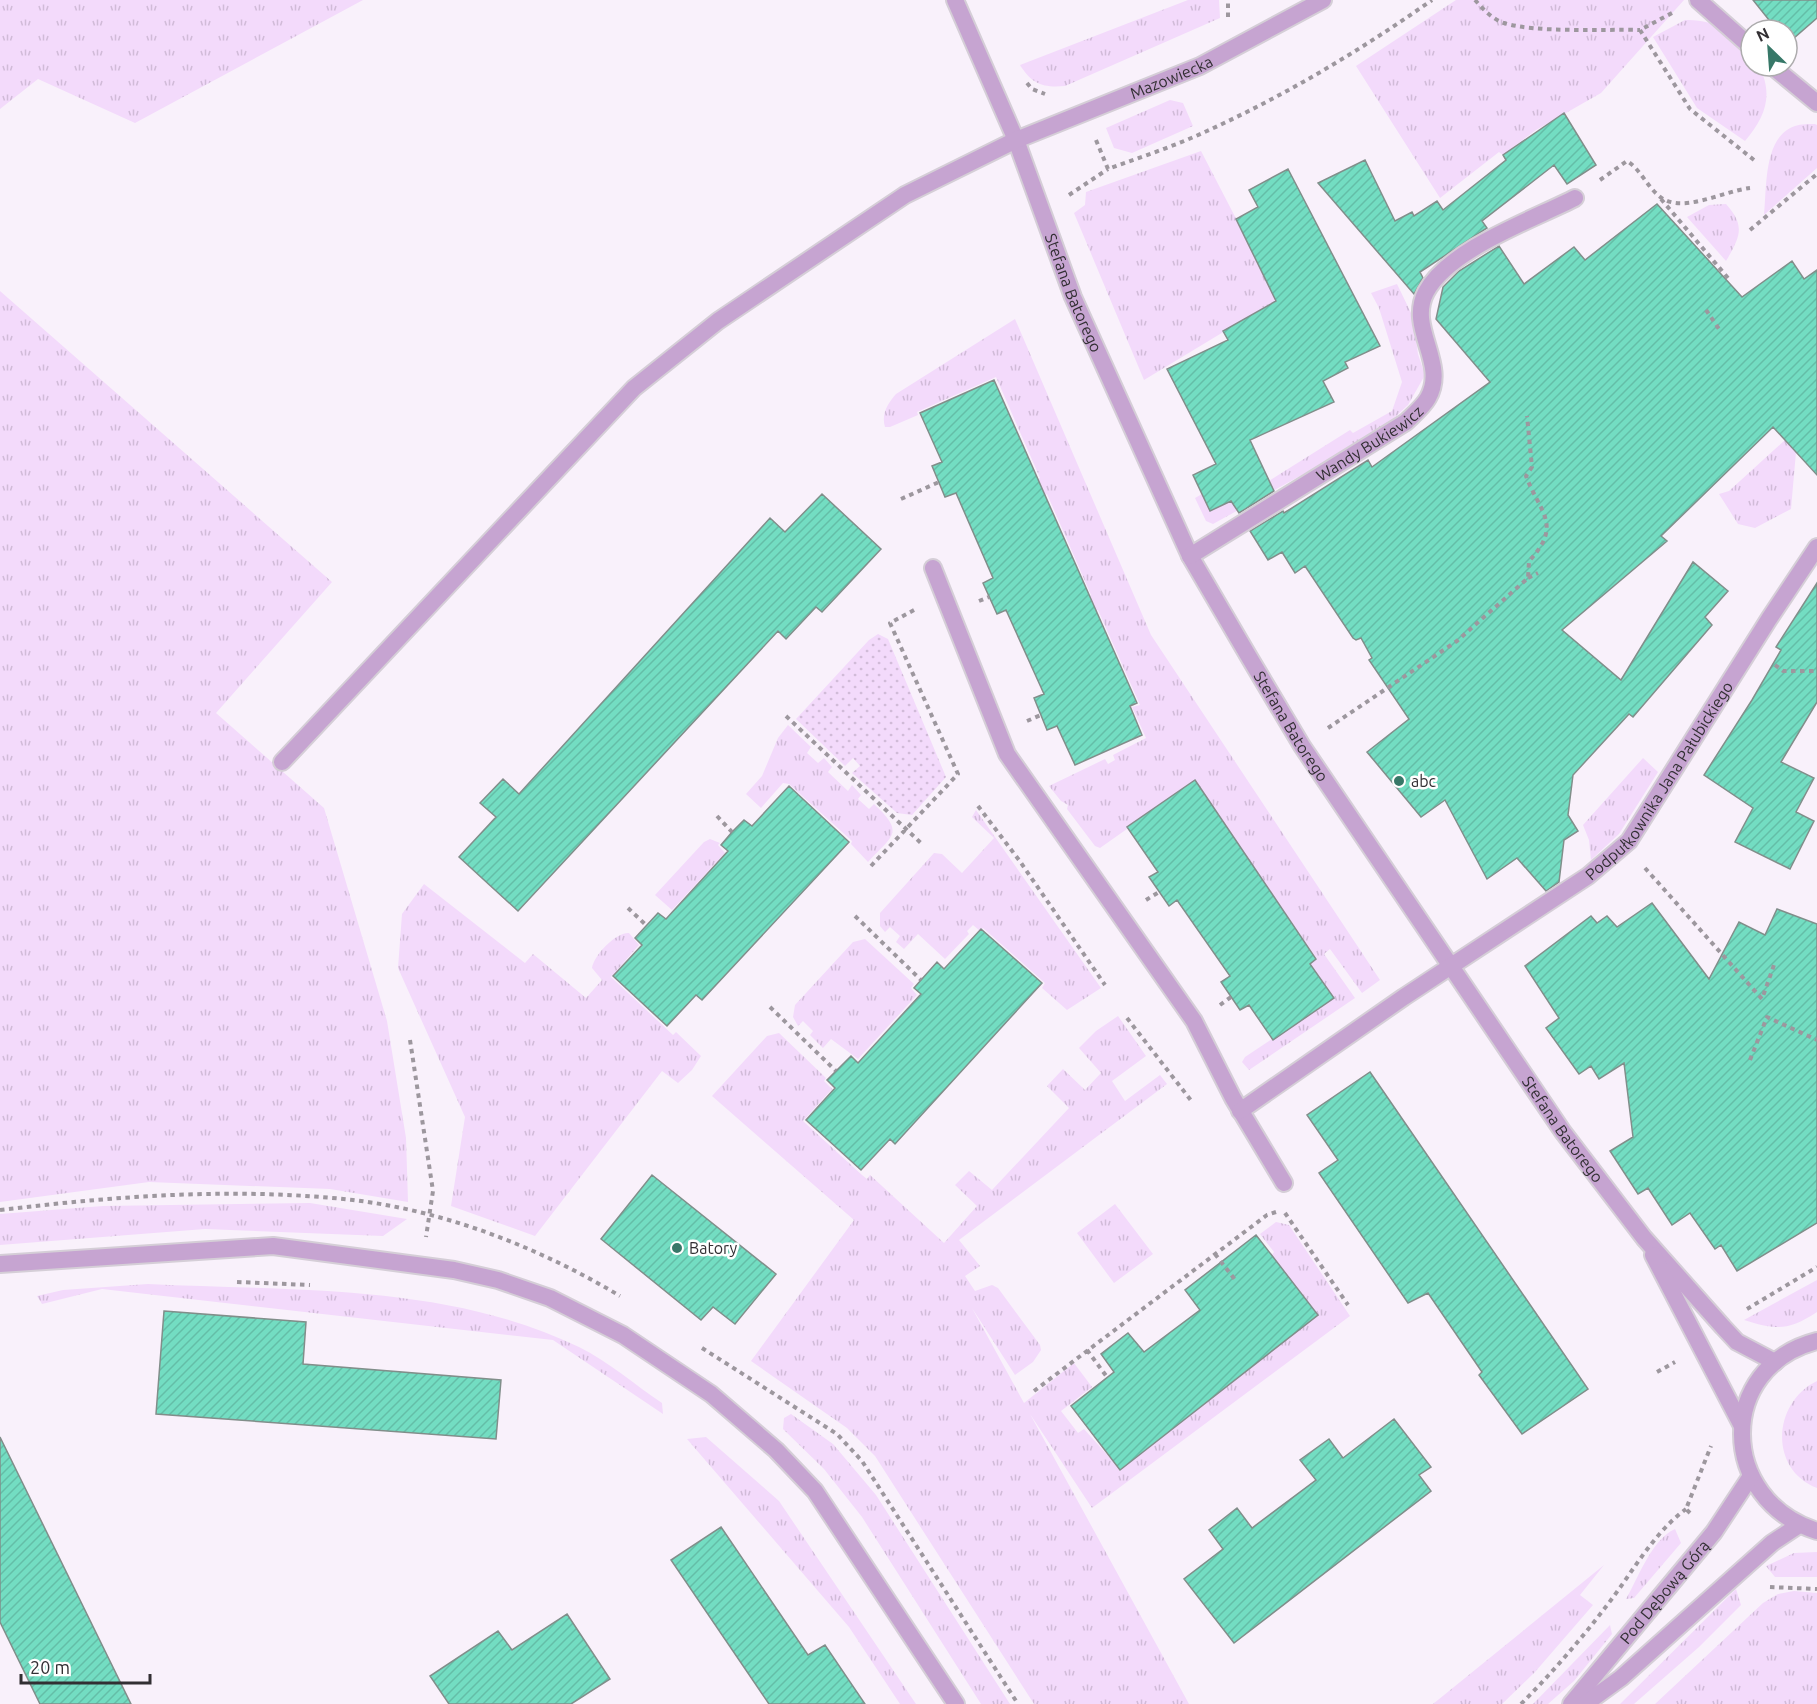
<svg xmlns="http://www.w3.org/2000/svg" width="1817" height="1704" viewBox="0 0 1817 1704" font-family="Ubuntu,sans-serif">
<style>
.grass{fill:url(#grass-tufts)}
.park{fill:url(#park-dots)}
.building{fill:url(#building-hatch);stroke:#818e8a;stroke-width:1.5}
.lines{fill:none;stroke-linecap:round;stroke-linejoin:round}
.minor-casing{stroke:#d5ced7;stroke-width:20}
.tertiary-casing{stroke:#d5ced7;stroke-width:20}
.path{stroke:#9d979e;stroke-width:4;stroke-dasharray:4.5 4.5;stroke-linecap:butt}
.minor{stroke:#c6a4d1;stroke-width:16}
.tertiary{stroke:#c6a4d1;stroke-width:16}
.poi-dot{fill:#377868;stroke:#fff;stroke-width:2}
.labels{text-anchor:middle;stroke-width:5;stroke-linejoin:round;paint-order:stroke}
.street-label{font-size:16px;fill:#322f33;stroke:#fff}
.poi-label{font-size:16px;fill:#322f33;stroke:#fff;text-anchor:start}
</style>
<defs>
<pattern id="grass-tufts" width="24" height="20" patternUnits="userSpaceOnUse" patternTransform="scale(1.5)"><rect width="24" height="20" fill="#f3dafb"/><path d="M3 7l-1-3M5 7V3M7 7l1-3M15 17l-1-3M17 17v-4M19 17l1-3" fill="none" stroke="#d1bbd8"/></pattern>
<pattern id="park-dots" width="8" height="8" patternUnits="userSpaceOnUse" patternTransform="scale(1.5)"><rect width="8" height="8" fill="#f3dafb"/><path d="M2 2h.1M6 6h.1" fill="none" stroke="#d1bbd8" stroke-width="1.8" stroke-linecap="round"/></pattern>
<pattern id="building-hatch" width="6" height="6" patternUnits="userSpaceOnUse" patternTransform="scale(1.5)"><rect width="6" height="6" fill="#73ddc2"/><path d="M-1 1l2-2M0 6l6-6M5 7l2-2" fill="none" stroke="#64bea7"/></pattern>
</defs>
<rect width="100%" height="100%" fill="#f9f1fb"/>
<!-- grass -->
<path class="grass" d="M0,0H363L135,123L38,79L0,109Z
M1188,0H1219L1220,18L1065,86C1043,88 1032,84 1020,65Z
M1456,0H1684L1601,93L1536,130L1503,155L1499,152L1440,198L1356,66Z
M1685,20C1718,19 1728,34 1751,54V66H1759C1774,95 1765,118 1745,141L1697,108L1653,37Z
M1170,100L1183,103L1193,126L1132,153L1114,148L1106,128Z
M1815,124L1817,125V168L1764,215C1767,188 1763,137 1795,126C1801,124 1809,124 1815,124Z
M1201,151L1272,288L1283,322L1268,305L1144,380L1074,213L1085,205L1086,192Z
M1726,204C1746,226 1740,237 1726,261L1687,217L1709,205Z
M1397,284L1413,317L1418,354L1425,375L1408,405L1378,433L1213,524L1206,521L1195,498L1202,494L1211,511L1269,481L1350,430L1353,433L1392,411L1402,382L1379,308L1371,293Z
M0,291L332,582L216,713L324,808L387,1021L406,1138L408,1202L330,1189L149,1182L0,1202Z
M1015,319L1151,635L1380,980L1362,993L1330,949L1324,954L1355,998L1249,1070L1242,1062L1245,1057L1334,998L1310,963L1317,959L1195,781L1100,848L1095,846L1067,809L1068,805L1061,801L1049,786L1105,759L1108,764L1115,760L1113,755L1146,738L1132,707L1140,705L1098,610L1091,612L1084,598L1091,595L1047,494L1040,497L1033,482L1040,478L996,377L917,412L918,415L890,427H885C881,414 888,403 896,394Z
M1785,440L1796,452L1791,509L1755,528L1738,524L1719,494L1729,491Z
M788,725L811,747L807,753L818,763L824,758L832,767L828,772L848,791L852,785L861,795L858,799L869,809L874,804C905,833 893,835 868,862L851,844L852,841L789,784L783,783L761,808L746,794L762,776L778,738Z
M1643,758L1658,772L1619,834L1591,860L1589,840L1583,825Z
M976,810L1101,988L1067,1010L1042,988L1045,983L983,928L980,931L973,925L967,931L969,934L945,959L918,934L904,949L896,942L900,936L890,927L885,932L880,926V913L934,853L942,854L962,873L994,838L972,817Z
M710,839L720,843L718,845L725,853L672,910L655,895L704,842Z
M424,884L525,963L533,954L586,998L602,980L592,968C594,955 616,932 629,933L639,945L611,977L673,1035L676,1032L701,1056L692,1070L678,1083L662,1071L535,1236L451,1206L465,1117L398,968L402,914Z
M865,939L914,984L911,988L917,995L858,1059L831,1039L823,1048L810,1035L813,1031L803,1021L798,1026L793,1017L795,1005L853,942Z
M1118,1016L1146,1056L1112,1081L1125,1101L1160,1075L1167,1084L959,1240L980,1266L965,1276L975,1291L992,1285L998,1288L1040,1345L1041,1350L1033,1362L1015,1375L972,1308L1024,1403L1074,1363L1092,1387L1061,1411L1078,1433L1084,1429L1120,1469L1274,1252L1260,1234L1276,1222L1289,1225L1350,1316L1092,1508L1030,1414L1189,1704H1034L875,1456L847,1428L751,1361L854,1220L712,1096L767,1036L779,1033L826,1078L824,1081L832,1089L803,1121L862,1175L867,1179L870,1175L944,1243L977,1206L955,1185L969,1171L992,1190L1069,1108L1047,1086L1063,1069L1085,1090L1101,1073L1079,1048L1096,1031Z
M310,1203L407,1219L383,1236L205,1229L0,1245V1214L103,1206Z
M1115,1204L1153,1254L1114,1283L1077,1233Z
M1817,1280V1312C1788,1331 1776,1330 1744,1320Z
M148,1284C291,1291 447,1283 579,1347C608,1361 635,1385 662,1403L663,1414L553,1340L102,1289L42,1304L37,1296L63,1290Z
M1817,1381V1488C1768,1469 1773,1402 1817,1381Z
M791,1414L833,1444L876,1495L1010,1704H981L862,1517L824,1469L783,1429L784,1418Z
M706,1437L779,1501L916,1704H900L849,1627L687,1439Z
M1675,1529L1681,1543L1634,1598L1626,1599C1639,1577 1651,1540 1675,1529Z
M1817,1552V1577H1775L1766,1566L1794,1553Z
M1604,1565L1580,1595L1593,1605L1535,1672L1502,1704H1433Z
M1736,1589L1741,1605L1699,1647L1634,1704H1620Z
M1794,1591L1817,1593V1704H1655L1763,1603L1778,1594Z
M1610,1625L1612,1634L1574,1681L1548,1704H1533Z"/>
<!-- park -->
<path class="park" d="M878,634L888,639L946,777L912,815L897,813L852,773L860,766L853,758L845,766L796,719L869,640Z"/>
<!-- building -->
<path class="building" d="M1753,0H1817V18L1787,44V30H1777Z
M1564,113L1596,165L1567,184L1554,165L1482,221L1487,228L1420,272L1423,278L1414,294L1318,183L1365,160L1395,221L1412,212L1414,216L1437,201L1443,210L1506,160L1503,155Z
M1288,169L1380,346L1345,362L1348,368L1323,381L1334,402L1250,440L1274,491L1239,513L1231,501L1210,511L1193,475L1216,464L1167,369L1228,340L1223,331L1276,301L1236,219L1258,207L1249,190Z
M1657,204L1742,297L1792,261L1804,279L1817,270V475L1773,427L1661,536L1667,541L1562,630L1621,680L1693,562L1728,591L1705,617L1712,625L1633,717L1629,714L1573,775L1568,815L1578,831L1564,840L1559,882L1546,891L1517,858L1487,879L1445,800L1421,817L1367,752L1409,719L1369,660L1372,658L1361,638L1356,640L1353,638L1305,566L1295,573L1282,552L1268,560L1250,531L1283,511L1284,513L1368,460L1372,467L1490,382L1436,319L1443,287L1459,271L1499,246L1524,284L1574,247L1585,260Z
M994,380L1137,703L1130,706L1142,735L1075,765L1057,726L1047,730L1034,698L1044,694L1006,610L997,614L983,583L993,578L956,493L945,497L932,466L942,462L920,413Z
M822,494L881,549L822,612L816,607L786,639L778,631L518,911L459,857L496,817L480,803L503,779L519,794L770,518L785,532Z
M1817,583V702L1781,762L1814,778L1796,812L1814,821L1790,869L1735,842L1753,808L1704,775L1752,700L1781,650L1776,647Z
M1195,780L1316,959L1310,964L1334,998L1273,1040L1249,1005L1240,1010L1221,982L1230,976L1177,900L1169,906L1149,877L1158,872L1127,827Z
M789,786L849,842L702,1000L696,995L667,1026L613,976L642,945L635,938L646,926L658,913L666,919L728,851L721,845L732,832L744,820L752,826Z
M1652,903L1709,979L1739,922L1765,935L1777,909L1817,924V1223L1737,1271L1721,1245L1715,1249L1690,1213L1672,1225L1648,1188L1638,1194L1610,1151L1633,1137L1624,1063L1599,1079L1591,1066L1579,1074L1546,1028L1559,1018L1525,966L1591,916L1597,923L1607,916L1617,927Z
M981,929L1042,983L895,1144L890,1139L861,1170L806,1120L835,1088L827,1080L851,1056L858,1063L921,994L914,988L937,962L944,969Z
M1370,1072L1588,1389L1522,1434L1479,1375L1482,1372L1428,1293L1408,1303L1319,1173L1338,1160L1307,1115Z
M652,1175L776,1274L735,1324L713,1307L701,1320L601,1239Z
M1256,1235L1318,1315L1120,1470L1071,1406L1114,1372L1101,1354L1128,1333L1144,1352L1200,1310L1185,1290Z
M164,1311L306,1322L303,1364L501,1380L496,1439L156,1414Z
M1394,1419L1431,1467L1419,1475L1431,1491L1234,1643L1184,1579L1223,1549L1209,1530L1237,1508L1252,1528L1316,1480L1300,1460L1329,1439L1343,1458Z
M0,1437L131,1704H40L0,1622Z
M721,1527L808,1655L825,1645L865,1704H769L671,1560Z
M567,1614L610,1679L571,1704H449L430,1676L498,1631L512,1650Z"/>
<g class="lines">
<defs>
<g id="minor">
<path id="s1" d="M955,0L1016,140L1073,297L1190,556L1249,657L1302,746L1563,1132L1644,1238L1723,1327L1737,1342L1775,1362"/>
<path d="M1698,0L1751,47"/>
<path d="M1772,66L1817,103"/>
<path id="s2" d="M1190,556L1406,422C1413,415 1423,407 1428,398C1448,363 1407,328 1426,292C1449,249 1532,220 1575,198"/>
<path d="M933,568L1007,754L1194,1021L1233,1098L1284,1183"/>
<path id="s3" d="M282,762L634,388L718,321L905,195L1016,140L1200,66L1323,0"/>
<path id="s4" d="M1240,1111L1404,997L1588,876L1629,841L1769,619L1817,547"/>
<path d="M1653,1255L1742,1426"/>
</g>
<g id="tertiary">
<path d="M0,1264L273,1246L454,1270L498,1280L550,1298L623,1335L711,1394L776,1450L815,1491L956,1704"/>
<path d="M1817,1341C1716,1367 1718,1500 1817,1531"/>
<path id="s5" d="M1571,1704L1714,1532L1751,1476"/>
<path d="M1585,1704L1621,1678L1772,1543L1799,1525"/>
</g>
</defs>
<!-- minor casing -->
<use href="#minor" class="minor-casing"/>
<!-- tertiary casing -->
<use href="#tertiary" class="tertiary-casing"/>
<!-- path -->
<path class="path" d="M1475,0C1483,9 1492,19 1504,23C1535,33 1605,29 1640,30
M1672,13L1640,30L1690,109L1754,160
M1228,17V0
M1027,83L1032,89L1045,94
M1096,140L1108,169C1141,157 1175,146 1207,131C1286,95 1361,50 1432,0
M1600,180L1627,161C1640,169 1647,186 1659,196C1681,215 1723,191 1750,188
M1069,195L1108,169
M1661,199L1728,278
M1750,230L1817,174
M1706,310L1719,329
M901,499L939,482
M1528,578L1538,573
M979,601L989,597
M1775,665L1783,671H1817
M786,716L922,844
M1027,721L1041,715
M1328,728L1457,641L1528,578L1529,561C1563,525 1540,513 1526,476L1532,467L1527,416
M978,806L1019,860L1105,985
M717,816L732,832
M871,866L958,774L890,623L916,609
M1645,868L1762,999L1774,965
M1146,900L1159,892
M628,908L646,925
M855,916L921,980
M1220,1005L1231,997
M770,1007L836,1071
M1127,1018L1193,1103
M410,1040L433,1191L426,1237
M1750,1060L1767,1017L1817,1040
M0,1210C117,1196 235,1187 353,1200C446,1211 540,1248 620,1296
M1285,1213L1348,1305
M1215,1254L1236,1281
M237,1282L310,1285
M1747,1309L1817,1267
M702,1348L837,1434L862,1461L1018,1704
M1087,1350L1107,1377
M1657,1372L1675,1362
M1034,1391L1267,1215L1276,1212
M1690,1513L1686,1509L1711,1446
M1770,1587L1817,1589
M1521,1704C1553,1672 1583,1637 1611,1600C1635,1568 1654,1533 1686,1509"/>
<!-- minor -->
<use href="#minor" class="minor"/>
<!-- tertiary -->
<use href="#tertiary" class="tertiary"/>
</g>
<!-- markers -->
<g class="poi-dot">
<circle cx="1399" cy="781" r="6"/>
<circle cx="677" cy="1248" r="6"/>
</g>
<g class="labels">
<!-- street labels -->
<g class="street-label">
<text dy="6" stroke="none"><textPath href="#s3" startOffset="1138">Mazowiecka</textPath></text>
<text dy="6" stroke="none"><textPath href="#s1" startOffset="316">Stefana Batorego</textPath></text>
<text dy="6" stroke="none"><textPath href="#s2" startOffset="212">Wandy Bukiewicz</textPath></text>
<text dy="6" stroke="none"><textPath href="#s1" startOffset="802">Stefana Batorego</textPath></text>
<text dy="6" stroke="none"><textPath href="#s4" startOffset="540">Podpułkownika Jana Pałubickiego</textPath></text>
<text dy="6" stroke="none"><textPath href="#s1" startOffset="1288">Stefana Batorego</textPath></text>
<text dy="6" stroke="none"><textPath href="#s5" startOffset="146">Pod Dębową Górą</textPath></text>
</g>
<!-- poi labels -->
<g class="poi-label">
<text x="1411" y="787">abc</text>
<text x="689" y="1254">Batory</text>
</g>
</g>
<!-- north arrow -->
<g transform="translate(1769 48) rotate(335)"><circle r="28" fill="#ffffff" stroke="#adacad" stroke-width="1.5"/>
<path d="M0-4.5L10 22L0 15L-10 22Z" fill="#377868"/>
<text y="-9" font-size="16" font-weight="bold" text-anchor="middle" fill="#322f33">N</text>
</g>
<!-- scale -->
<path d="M21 1674v9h129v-9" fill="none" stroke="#322f33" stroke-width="3"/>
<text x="30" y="1674" font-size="18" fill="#322f33" stroke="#ffffff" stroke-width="4.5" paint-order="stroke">20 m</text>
</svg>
